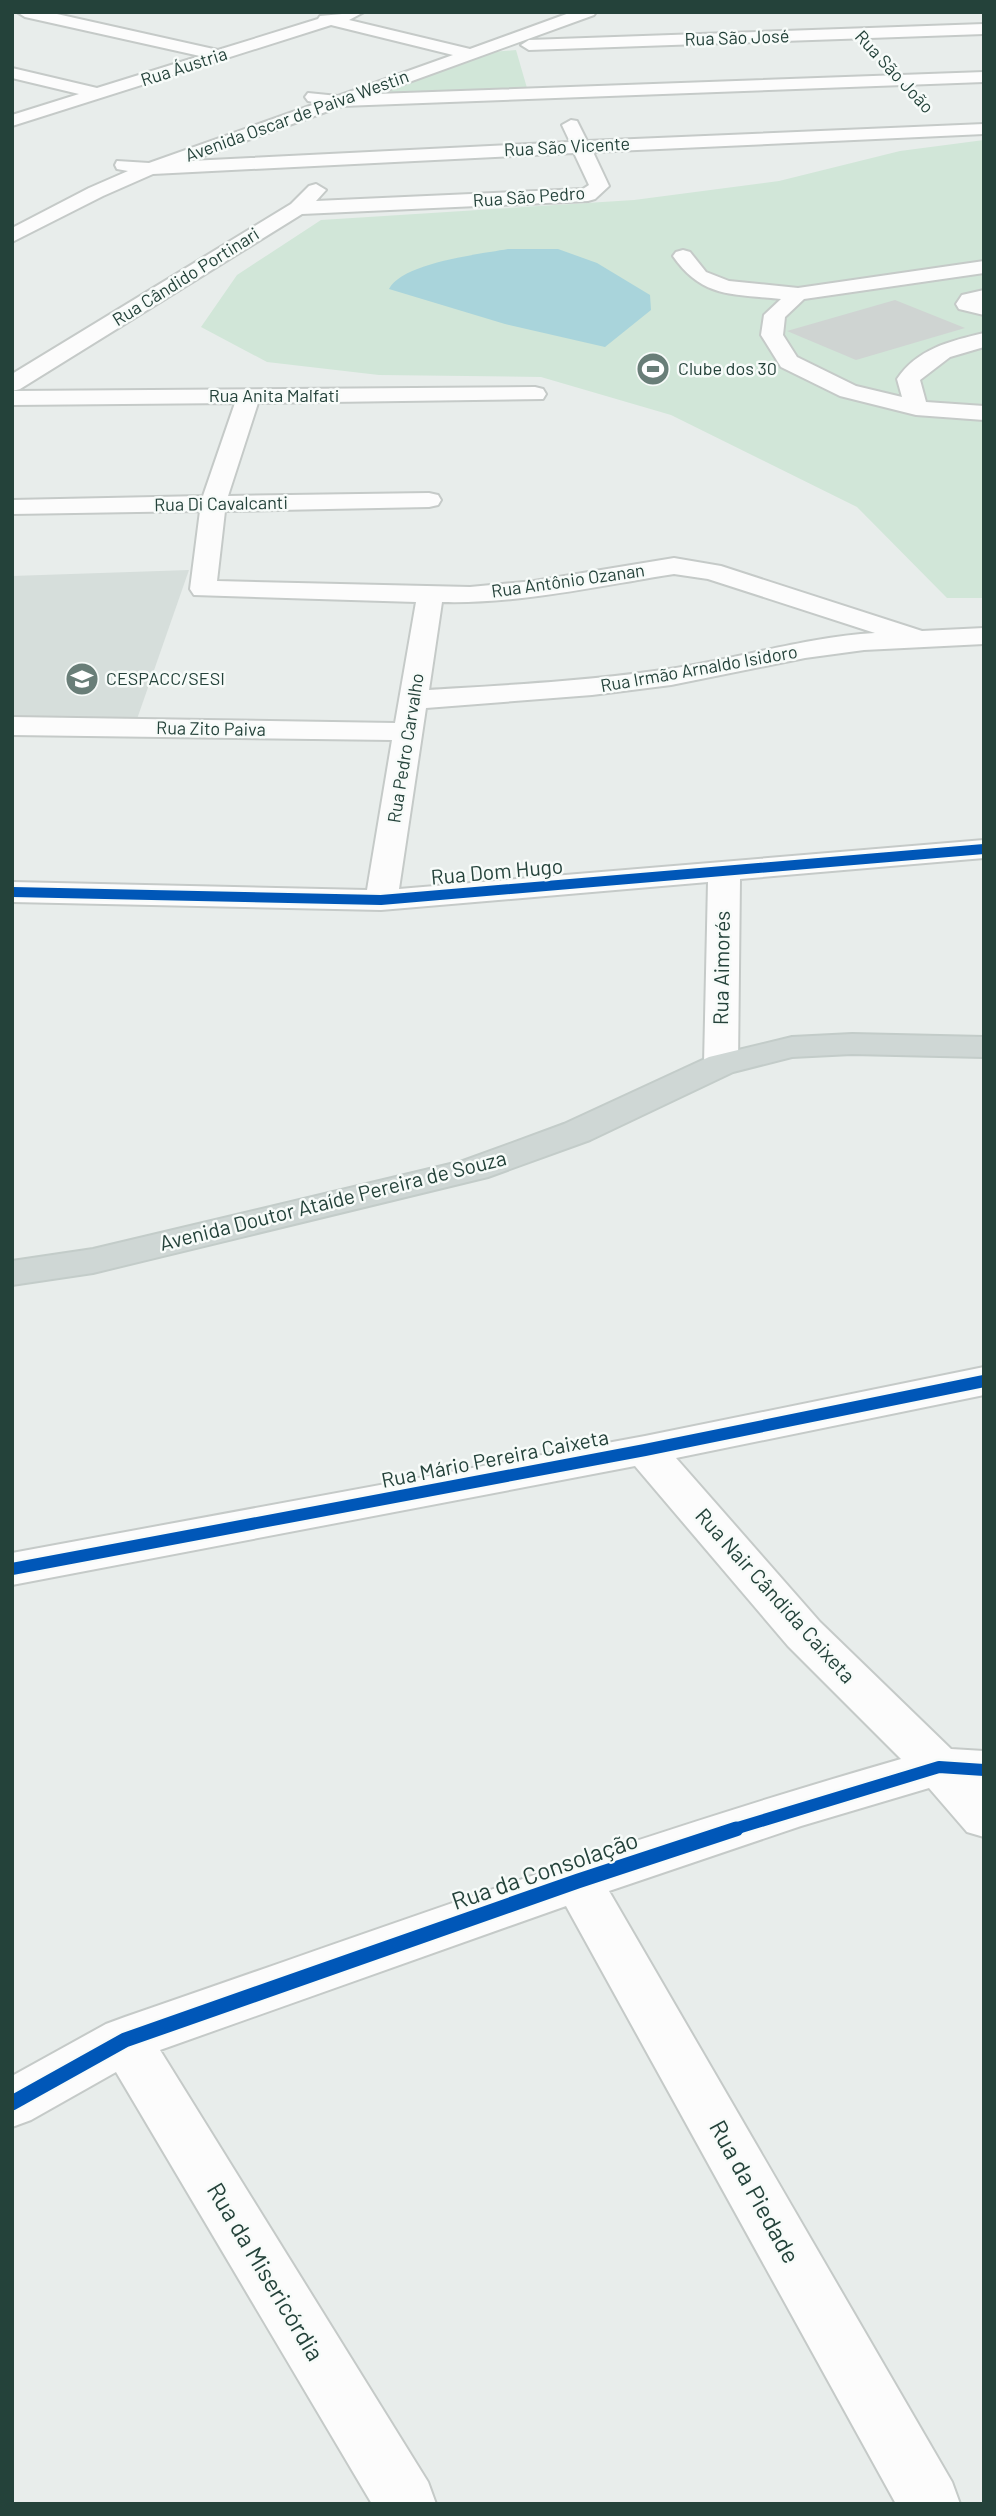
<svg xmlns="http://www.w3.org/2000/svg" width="996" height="2516" viewBox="0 0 996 2516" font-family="Barlow,sans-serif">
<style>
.built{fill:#d6dedb}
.green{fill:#d1e6d8}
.water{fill:#a9d4db}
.building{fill:#cfd4d2}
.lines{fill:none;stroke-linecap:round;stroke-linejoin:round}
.minor-casing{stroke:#c5cac8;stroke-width:4}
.major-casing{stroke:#c3ccc9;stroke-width:4}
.minor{fill:#fcfcfc;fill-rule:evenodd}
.major{fill:#cfd7d5;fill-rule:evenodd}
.cycleway-far2-casing{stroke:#f7fbf9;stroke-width:14}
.cycleway-far1-casing{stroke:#f7fbf9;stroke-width:17}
.cycleway-casing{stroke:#f7fbf9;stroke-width:19}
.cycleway-far2{stroke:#0057b8;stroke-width:10}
.cycleway-far1{stroke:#0057b8;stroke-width:12}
.cycleway{stroke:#0057b8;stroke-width:15}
.labels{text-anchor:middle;stroke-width:5;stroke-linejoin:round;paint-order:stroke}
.far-street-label{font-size:18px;fill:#24423a;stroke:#f7fbf9}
.far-poi-label{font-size:18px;fill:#24423a;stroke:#f7fbf9;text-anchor:start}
.street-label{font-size:21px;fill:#24423a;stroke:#f7fbf9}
.near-street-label{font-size:24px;fill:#24423a;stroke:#f7fbf9}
</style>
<rect width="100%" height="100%" fill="#e8edeb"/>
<!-- built -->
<path class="built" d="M189,570L137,719L12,716V576Z"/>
<!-- green -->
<path class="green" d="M516,50L527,88L374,95L491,52Z
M984,140V598H947L857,507L671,415L541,377L379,375L267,362L201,327L237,275L321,220L634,200L779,181L900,151Z"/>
<!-- water -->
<path class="water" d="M508,249H558L597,263L650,295L651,310L605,347L505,324L389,289C402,263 480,254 508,249Z"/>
<!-- building -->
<path class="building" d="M895,300L965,328L856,360L787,331Z"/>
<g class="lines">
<defs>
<path id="minor" d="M17,12H48L218,50L318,19L320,16L364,12L349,20L470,49L572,12H596L594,15L376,94L984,72V82L342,106L190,161L570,142L562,125L571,120L577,121L587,141L984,124V134L593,152L609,186L595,199L588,201L302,214L20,389L12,391V374L291,204L309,186L316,184L326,190L316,201L583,189L589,185L574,153L153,174L103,196L12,242V228L89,188L128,171L117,169L115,165L117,161L149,163L318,103L308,101L305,97L308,93L338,96L453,55L331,25L12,126V115L79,94L12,78V68L97,88L200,56L25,17Z
M984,24V34L529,50L521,45L529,40Z
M683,250L690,252L706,272L729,281L798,288L984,261V273L804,299L785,317L783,335L797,357L856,386L902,397L897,379C917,349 950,341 984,333V347L950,357L920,380L926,402L984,406V420L916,415L840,396L781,367L761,335L764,315L781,299C733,294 702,298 673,256L676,252Z
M984,290V315L959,309L956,304L962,295Z
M535,387L543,389L546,394L543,399L258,403L228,496L429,493L438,495L441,500L438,505L429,507L225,511L217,581L470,587L534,581L674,558L721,566L922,631L984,628V644L864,650L805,658L671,685L592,695L426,708L399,889L984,840V858L740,879L738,1064L733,1071L721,1074L709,1071L704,1064L708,882L381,910L12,902V882L367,890L392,740L12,735V717L395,723L416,602L194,595L190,589L200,511L12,514V500L203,496L235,403L12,405V391ZM674,574L708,579L875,633C805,637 738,659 669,669C589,681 509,685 429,690L442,602C520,604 597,586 674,574Z
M984,1367V1395L676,1458L820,1622L951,1749L984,1751V1837L967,1832L929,1788L801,1826L609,1891L952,2482L960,2504H896L566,1906L160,2050L428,2482L436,2504H372L116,2072L31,2120L12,2127V2076L106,2024L125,2017C383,1928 639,1834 901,1759L788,1646L635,1466L12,1585V1553L645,1436Z"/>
<path id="major" d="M852,1034L984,1037V1057L852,1054L792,1057L733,1072L590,1140L488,1177L93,1273L12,1285V1261L93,1249L463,1161L564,1124L709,1057L792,1037Z"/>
</defs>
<!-- minor casing -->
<use href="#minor" class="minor-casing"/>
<!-- major casing -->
<use href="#major" class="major-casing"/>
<!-- minor -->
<use href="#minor" class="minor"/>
<!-- major -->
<use href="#major" class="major"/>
<defs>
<path id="cycleway-far2" d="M12,892L381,900L984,849"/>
<path id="cycleway-far1" d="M12,1569L645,1450L984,1381
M731,1830L939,1767L984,1770"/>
<path id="cycleway" d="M12,2103L125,2040L578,1881L736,1829"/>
</defs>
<!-- cycleway-far2 casing -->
<use href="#cycleway-far2" class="cycleway-far2-casing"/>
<!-- cycleway-far1 casing -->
<use href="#cycleway-far1" class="cycleway-far1-casing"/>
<!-- cycleway casing -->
<use href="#cycleway" class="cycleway-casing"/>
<!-- cycleway-far2 -->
<use href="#cycleway-far2" class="cycleway-far2"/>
<!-- cycleway-far1 -->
<use href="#cycleway-far1" class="cycleway-far1"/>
<!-- cycleway -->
<use href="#cycleway" class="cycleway"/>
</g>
<!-- icons -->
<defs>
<symbol id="stadium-disc" viewBox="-11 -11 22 22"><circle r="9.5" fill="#697e78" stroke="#f7fbf9"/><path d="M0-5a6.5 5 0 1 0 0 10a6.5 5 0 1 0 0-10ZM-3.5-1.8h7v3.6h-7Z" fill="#fff"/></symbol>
<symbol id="school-disc" viewBox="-11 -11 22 22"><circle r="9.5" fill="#697e78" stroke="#f7fbf9"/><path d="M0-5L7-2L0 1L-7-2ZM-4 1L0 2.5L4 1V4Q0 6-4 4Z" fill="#fff"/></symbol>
</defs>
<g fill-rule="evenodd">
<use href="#stadium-disc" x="634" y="350" width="38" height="38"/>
<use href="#school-disc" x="63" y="660" width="38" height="38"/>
</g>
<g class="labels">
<!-- far-street labels -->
<g class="far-street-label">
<text transform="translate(737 38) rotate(-2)" y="6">Rua São José</text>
<text transform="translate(184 67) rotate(-18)" y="6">Rua Áustria</text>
<text transform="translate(894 72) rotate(47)" y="6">Rua São João</text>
<text transform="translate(297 116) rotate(-20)" y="6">Avenida Oscar de Paiva Westin</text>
<text transform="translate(567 147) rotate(-3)" y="6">Rua São Vicente</text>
<text transform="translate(529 197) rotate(-4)" y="6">Rua São Pedro</text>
<text transform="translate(186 277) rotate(-32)" y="6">Rua Cândido Portinari</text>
<text x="274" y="402">Rua Anita Malfati</text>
<text transform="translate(221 504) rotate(-1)" y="6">Rua Di Cavalcanti</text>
<text transform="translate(568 581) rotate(-8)" y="6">Rua Antônio Ozanan</text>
<text transform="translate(699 669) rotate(-10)" y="6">Rua Irmão Arnaldo Isidoro</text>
<text transform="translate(211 729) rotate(1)" y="6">Rua Zito Paiva</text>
<text transform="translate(406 748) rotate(-81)" y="6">Rua Pedro Carvalho</text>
</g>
<!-- far-poi labels -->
<g class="far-poi-label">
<text x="678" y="375">Clube dos 30</text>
<text x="106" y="685">CESPACC/SESI</text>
</g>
<!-- street labels -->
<g class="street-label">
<text transform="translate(497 872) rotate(-5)" y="7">Rua Dom Hugo</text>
<text transform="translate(722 968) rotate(-89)" y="7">Rua Aimorés</text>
<text transform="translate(333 1201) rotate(-14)" y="7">Avenida Doutor Ataíde Pereira de Souza</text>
<text transform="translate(495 1459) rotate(-11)" y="7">Rua Mário Pereira Caixeta</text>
<text transform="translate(775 1596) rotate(48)" y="7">Rua Nair Cândida Caixeta</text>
</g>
<!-- near-street labels -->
<g class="near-street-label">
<text transform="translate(545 1871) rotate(-19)" y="8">Rua da Consolação</text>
<text transform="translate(754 2192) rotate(61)" y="8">Rua da Piedade</text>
<text transform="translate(265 2272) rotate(59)" y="8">Rua da Misericórdia</text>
</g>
</g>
<!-- border -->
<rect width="996" height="2516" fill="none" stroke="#24423a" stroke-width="28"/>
</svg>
